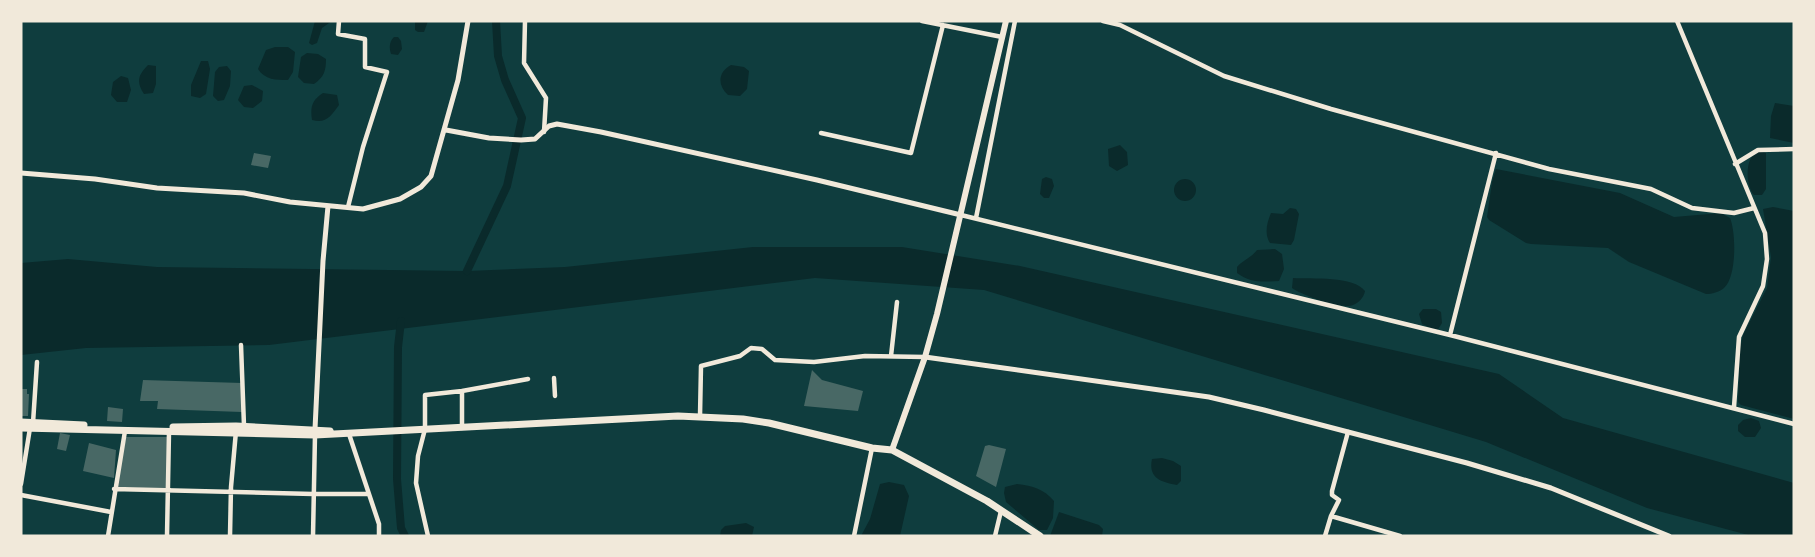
<svg xmlns="http://www.w3.org/2000/svg" width="1815" height="557" viewBox="0 0 1815 557" font-family="Signika,sans-serif">
<style>
.water{fill:#0a2a2b}
.lines{fill:none;stroke-linecap:round;stroke-linejoin:round}
.canal{stroke:#0a2a2b;stroke-width:8}
.building{fill:#486865}
.minor{stroke:#f1e9da;stroke-width:4.5}
.tertiary{stroke:#f1e9da;stroke-width:5}
.secondary{stroke:#f1e9da;stroke-width:6}
.primary{stroke:#f1e9da;stroke-width:7}
</style>
<rect width="100%" height="100%" fill="#0f3d3e"/>
<!-- water -->
<path class="water" d="M315,21H332L322,28L317,43L312,45L309,43Z
M415,21H428L424,32H418L415,30Z
M394,37H398L401,41L402,49L398,55L391,54C389,48 389,42 394,37Z
M275,47H288L295,52L293,72L288,80C276,80 265,80 258,69L266,50Z
M307,53L318,54L326,59C326,71 324,77 314,84L304,83L298,77L301,57Z
M201,61H208L210,69L206,94L200,98L191,96V85Z
M148,65L156,66V84L153,93L144,94C136,82 138,75 148,65Z
M731,65L744,67L749,71L747,89L740,96L728,95C717,85 718,72 731,65Z
M227,66L231,71L230,86L224,100L218,101L213,96L215,72L219,67Z
M121,76L128,78L131,90L127,102H117L111,95L113,82Z
M252,85L263,91L262,101L253,108L244,107L238,100L244,86Z
M323,93L337,95L339,105C331,116 326,124 312,120C310,107 312,100 323,93Z
M1775,103L1794,106V143L1770,138L1771,116Z
M1120,145L1127,152L1128,165L1117,171L1109,166L1108,149Z
M1761,151L1766,153V189L1762,195H1754C1745,185 1744,153 1761,151Z
M1496,169L1620,193L1674,217L1721,213L1730,218C1736,232 1737,277 1724,288C1719,292 1712,294 1706,294L1629,262L1608,248L1531,244L1526,243L1489,220L1487,217L1492,182Z
M1046,177L1052,179L1054,186L1049,198H1044L1040,194L1042,179Z
M1174 190a11 11 0 1 1 22 0a11 11 0 1 1-22 0Z
M1773,207L1794,211V419L1741,405L1738,402L1740,349L1743,335L1767,288L1771,257L1763,209Z
M1290,208L1296,209L1299,214L1294,240L1291,245L1270,243C1264,234 1267,222 1271,213L1283,214Z
M753,247H902L1020,266L1499,374L1563,418L1794,483V536H1752L1647,508L1486,442L984,290L815,278L269,345L86,348L21,355V263L68,259L157,267L467,271L565,267Z
M1275,249L1282,254L1284,269L1279,281C1263,282 1250,283 1237,273V267C1243,260 1251,258 1257,250Z
M1293,278C1312,279 1354,276 1365,291C1364,297 1359,303 1353,305C1341,310 1302,295 1292,288Z
M1423,309H1436L1441,312L1442,323L1437,331L1422,324L1419,314Z
M1751,418L1759,421L1761,428L1755,437H1745L1738,431V425L1743,420Z
M1162,458L1173,461L1181,466V481L1177,485C1161,482 1148,478 1152,459Z
M889,482L904,485L909,496L900,536H861L870,519L880,484Z
M1017,484C1033,486 1044,489 1054,501L1053,518L1047,530H1039L1006,502L1004,493L1005,487Z
M1059,512L1099,525L1103,529L1102,536H1050Z
M746,523L754,527L752,536H720L721,530L725,526Z"/>
<g class="lines">
<!-- canal -->
<path class="canal" d="M467,271L507,186L522,118L505,80L498,56L496,21
M401,321L398,347L397,479L401,528L405,536"/>
</g>
<!-- building -->
<path class="building" d="M254,153L271,156L268,168L251,165Z
M812,370L822,380L863,391L858,411L804,406Z
M143,380L242,383V412L157,409L158,401H140Z
M21,389H27V394H29L28,416H21Z
M108,407L123,409L122,422L107,421Z
M60,433L70,435L66,451L57,449Z
M126,437H169L167,489L116,487Z
M89,443L116,450L114,478L83,471Z
M989,445L1006,449L996,487L976,476L985,446Z"/>
<g class="lines">
<!-- minor -->
<path class="minor" d="M339,21L338,34L365,39V67L387,72L363,147L348,207
M525,21L524,63L546,98L544,132
M922,21L1002,37
M1103,21L1120,25L1224,76L1331,109L1549,169L1651,189L1692,208L1734,213L1754,208
M1677,21L1765,233L1767,259L1763,286L1739,337L1734,407
M821,133L911,153L943,25
M1735,164L1758,150L1794,149
M961,215L1450,335L1794,424
M976,218L1015,21
M1450,335L1496,153
M241,345L244,426
M891,356L897,302
M554,378L555,396
M700,416L701,366L740,356L751,348L762,349L775,360L814,362L865,356L925,357
M33,423L37,362
M462,428V391L528,379
M349,434L379,524V536
M21,484L30,428
M114,489L313,494H369
M21,495L111,512
M1331,516L1400,536
M108,536L125,431
M167,536L169,432
M230,536L231,487L236,431
M313,536L315,435
M428,536L416,483L418,456L425,429V395L462,391
M854,536L872,448
M995,536L1001,511
M1325,536L1331,516L1339,500L1332,495V491L1348,432"/>
<!-- tertiary -->
<path class="tertiary" d="M446,130L489,138L521,140L535,139L549,126L557,124L601,132L817,180L961,215
M21,173L95,179L157,188L244,193L290,202L363,209L400,199L421,187L431,176L458,80L468,21
M925,357L1209,397L1264,410L1467,463L1551,488L1669,536
M315,429L323,261L328,206"/>
<!-- secondary -->
<path class="secondary" d="M892,450L925,357L937,314L1006,21"/>
<!-- primary -->
<path class="primary" d="M21,422L84,425
M173,427L236,426L330,431
M21,428L315,435L678,416L743,419L769,423L872,448L892,450L987,501L1040,536"/>
</g>
<!-- border -->
<rect width="1815" height="557" fill="none" stroke="#f1e9da" stroke-width="45"/>
</svg>
